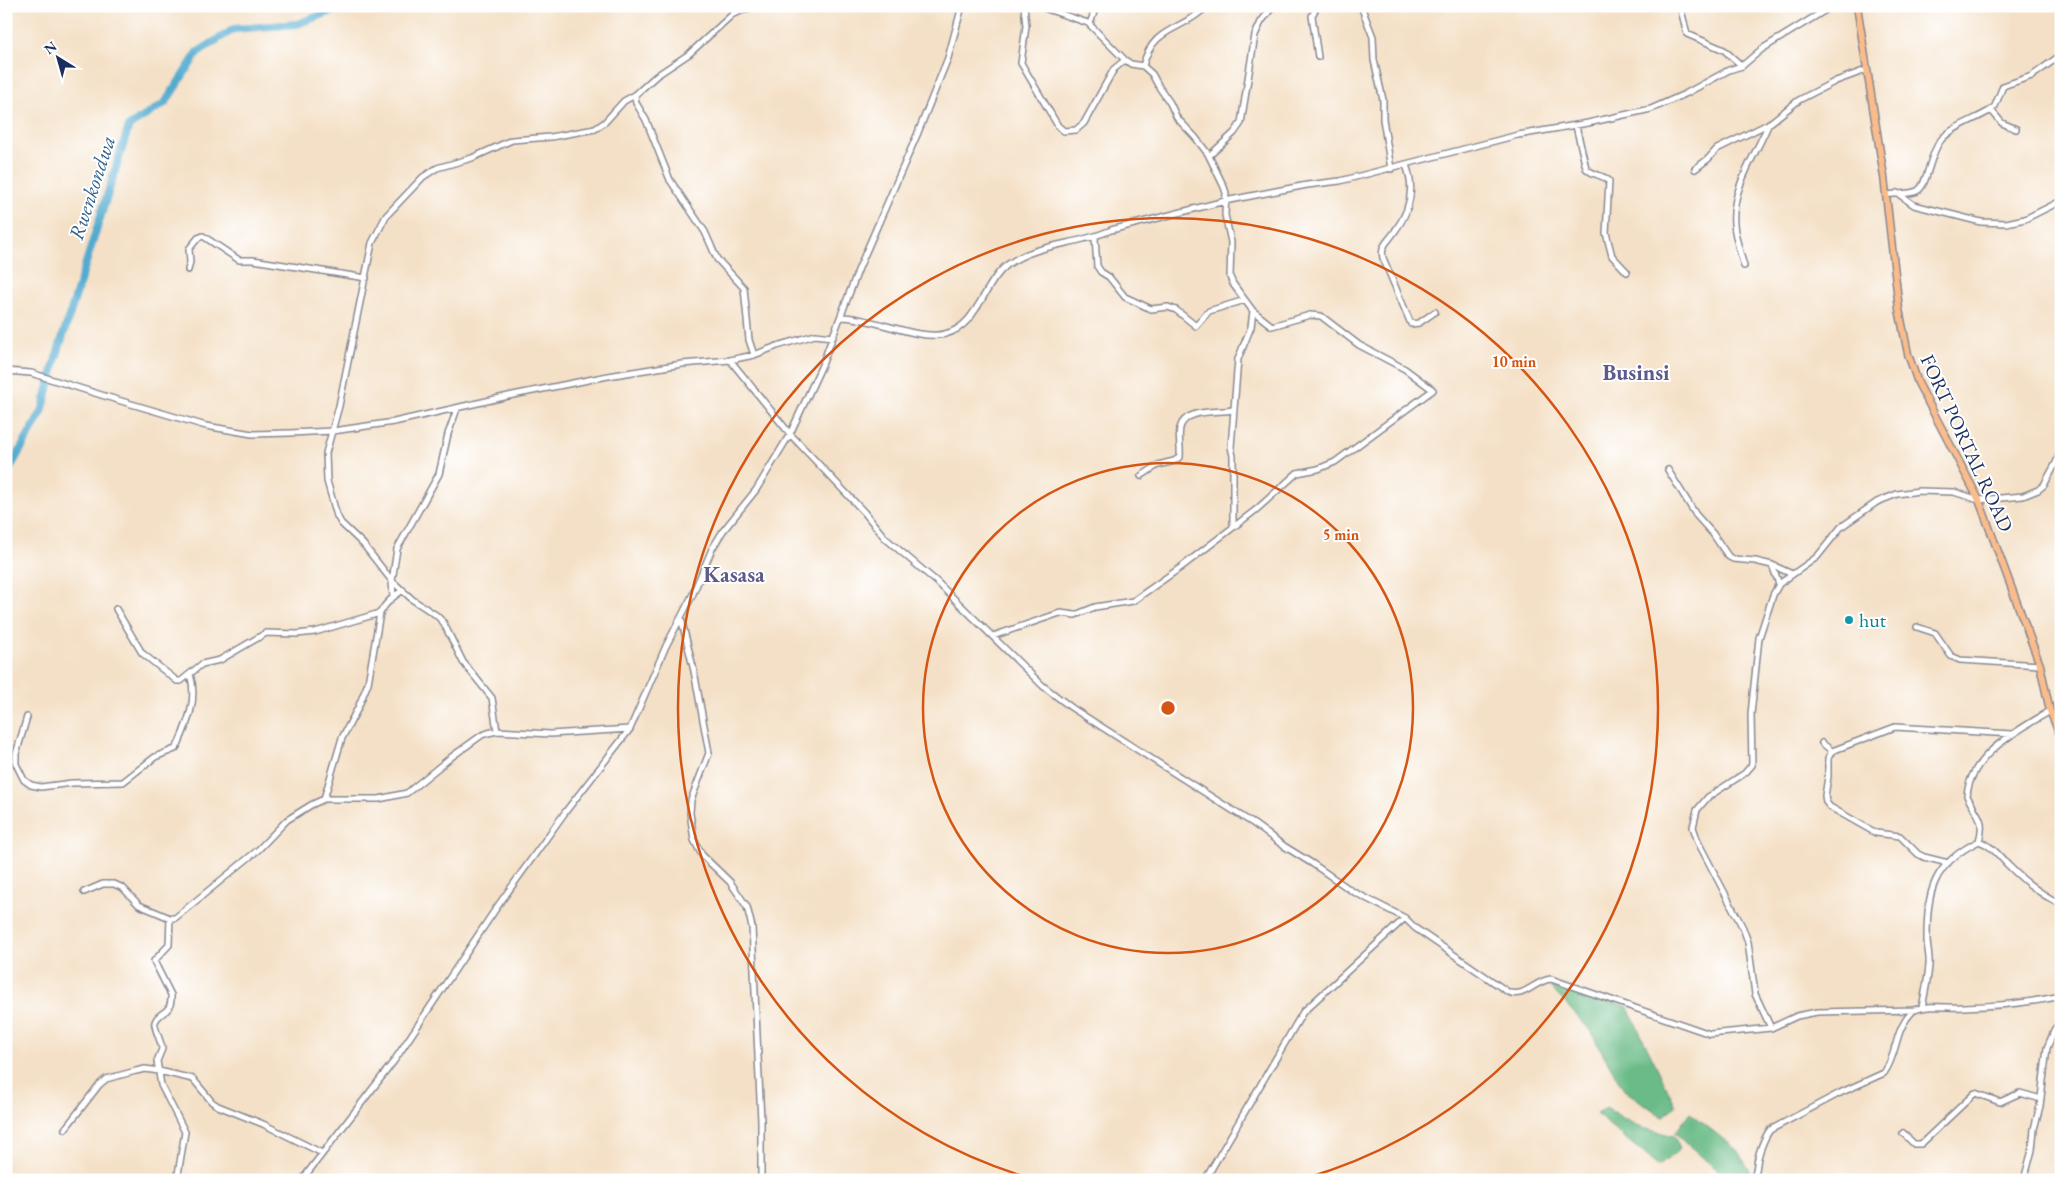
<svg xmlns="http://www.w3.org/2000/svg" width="2067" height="1186" viewBox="0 0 2067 1186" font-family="'EB Garamond',serif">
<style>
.forest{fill:#6abb87;stroke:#427572}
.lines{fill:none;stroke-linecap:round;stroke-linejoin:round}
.river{stroke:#52acd0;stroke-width:8}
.minor-casing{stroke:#888892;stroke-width:8}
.major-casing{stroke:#888892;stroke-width:9}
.minor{stroke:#fff;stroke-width:5}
.major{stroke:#fabc8b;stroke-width:6}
.ring{fill:none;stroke:#d45514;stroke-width:2.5}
.culture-dot{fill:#0f9aa8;stroke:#fff;stroke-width:2}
.labels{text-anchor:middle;stroke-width:4;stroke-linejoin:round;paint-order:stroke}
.street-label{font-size:20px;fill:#1b2f5e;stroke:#fff}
.culture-label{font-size:20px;fill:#0d838f;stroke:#fff;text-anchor:start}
.water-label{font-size:21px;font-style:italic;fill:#31618c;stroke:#fff}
.quarter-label{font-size:22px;font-weight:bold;fill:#5d5a8c;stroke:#fff}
.centre{fill:#d45514;stroke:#fff;stroke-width:2.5}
.ring-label{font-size:15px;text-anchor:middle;font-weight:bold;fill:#d45514;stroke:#fff;stroke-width:4;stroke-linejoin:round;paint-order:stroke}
</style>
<rect width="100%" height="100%" fill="#fff"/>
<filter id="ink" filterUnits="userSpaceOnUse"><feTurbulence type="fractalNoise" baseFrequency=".02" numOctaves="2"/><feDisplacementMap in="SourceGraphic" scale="10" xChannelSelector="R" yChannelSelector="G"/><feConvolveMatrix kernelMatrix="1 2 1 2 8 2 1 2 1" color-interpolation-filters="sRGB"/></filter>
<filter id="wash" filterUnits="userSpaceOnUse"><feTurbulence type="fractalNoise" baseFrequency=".0096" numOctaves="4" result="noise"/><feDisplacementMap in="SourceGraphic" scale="20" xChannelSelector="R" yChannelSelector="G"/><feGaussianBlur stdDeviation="1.12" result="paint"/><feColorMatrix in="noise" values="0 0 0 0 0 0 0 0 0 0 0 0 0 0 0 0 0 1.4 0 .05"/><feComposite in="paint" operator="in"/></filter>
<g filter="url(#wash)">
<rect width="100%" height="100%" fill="#f4e0c6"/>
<!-- forest -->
<path class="forest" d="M1550,987L1627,1006L1676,1106L1663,1117L1624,1090L1589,1029Z
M1606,1108L1639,1127L1674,1136L1680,1149L1659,1166L1596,1114Z
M1690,1113L1737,1150L1750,1171L1744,1180H1728L1675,1133Z"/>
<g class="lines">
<!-- river -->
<path class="river" d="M6,475L42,412L56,358L129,126L165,103L198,52L234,29L297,24L346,6"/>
</g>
</g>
<g filter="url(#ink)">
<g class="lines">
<defs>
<path id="minor" d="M1024,6L1026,26L1021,63L1058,126L1064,131L1076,130L1084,123L1114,69L1125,60
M1317,6L1312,16L1318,57
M1361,6L1373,37L1374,60L1383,100V119L1391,169
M1680,6L1687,34L1724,50L1742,66
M1090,24L1096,6
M1143,66C1153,25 1182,32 1207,6
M635,95L636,103L646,120L670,180L705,232L717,259L744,288L749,340L754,355
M1991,110L2002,123L2016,129
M1576,126L1586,168C1592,176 1603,174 1609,181L1606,233L1612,256L1627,272
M1209,156L1234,133L1241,123L1255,35L1261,22L1273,6
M1406,165C1415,188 1410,211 1395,231C1389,241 1380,245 1383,258L1411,324L1419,323L1435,312
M1695,169L1708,159L1717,149L1770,123L1799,100L1836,81L1866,70
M1897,193L1914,205L1981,222L2006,223L2025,219L2061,201
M1886,195C1895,193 1908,195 1917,191C1928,186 1929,154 1941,140C1953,126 1975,120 1991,110L1995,106L2003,86L2032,76L2061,55
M1095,238L1097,266L1101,272L1109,277L1125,297L1151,309L1168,307L1176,310L1196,326L1209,311L1245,300
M1744,266C1740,252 1735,238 1734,224C1731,188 1756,155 1769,123
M188,270L190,262L189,249L198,238L203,236L239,260H253L366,278
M841,317C873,317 917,341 945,334C978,326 983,284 1007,265C1037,243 1079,245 1111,230L1225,201L1307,185L1340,181L1518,135L1588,123L1651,109L1685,94L1729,70L1742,66L1762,49L1832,6
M730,360L790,434L864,512L885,538L937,582L1043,686L1072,708L1254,824L1284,846L1313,864L1352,891L1405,918L1415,928L1508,992C1525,999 1535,980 1551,979L1710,1034L1771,1028L1797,1016L1817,1012L1915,1010C1929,1004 1948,1008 1964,1007C1997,1006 2029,1003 2061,996
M6,371L31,373L111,398L206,426L252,434L290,433L333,431L394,422L513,395L608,376L682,364L730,360L754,355L777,346L815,335L833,337
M1668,470L1696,515L1713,534L1728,556L1733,559L1755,561L1772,565L1792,574
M1141,476L1158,465L1174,461L1180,457C1181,447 1178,438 1180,428C1185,408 1217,413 1233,410
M1233,526V456L1231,447L1238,359L1251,327L1253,311
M1772,565L1779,584
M393,597L392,581L397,549L439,474L448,434L457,409
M116,609L142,653L177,681H181L202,664L220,660L266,633L297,634L315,632L380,613
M681,618L694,671L709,753L691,800L690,813L694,840L702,855L730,882L739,895L747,907L752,927L761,1121V1180
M1917,627L1935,633L1951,656L1960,660L2040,665
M993,636L1060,613L1075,615L1095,607L1133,601L1180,568L1257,509L1297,473L1318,469L1335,462L1433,390L1405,369L1359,345L1321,316L1310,315L1272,326L1253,311L1233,284L1230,277L1231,242L1225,215L1226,193L1224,187L1208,154L1195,137L1177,118L1170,103L1159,87L1152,74L1143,66L1131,64L1125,60L1088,23L1038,6
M27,717L16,754V764L24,780L31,785L41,787L72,783L123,782L155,757L175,749L178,745C188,722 198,699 190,674
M497,731L492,698L463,662L443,622L436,615L413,600L392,581L363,544L341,523L337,516L327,481L326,453L339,406L372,243L386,216L423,177L437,168L472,158L512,140L551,137L595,129L605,122L624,101L635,95L656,76L689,54L733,14L755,6
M1822,743L1832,751L1828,758V777L1825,796L1826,802L1830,807L1876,833L1900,836L1918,854L1924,857L1948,863
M1832,751L1895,727L2012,734
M324,799L342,738L358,708L368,683L380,613C386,602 393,597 403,590
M1979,841C1993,846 1999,856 2009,866C2023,880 2043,896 2061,904
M84,892L103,884H114L123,888L139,905L170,918H175L258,850L287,820L311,805L324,799H379L407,793L450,758L482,735L488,733L497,731L550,734L630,729
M170,918L169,945L154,961L171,995C172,1016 159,1010 155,1022C153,1026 162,1043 162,1049L157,1061L161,1085L185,1132L177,1180
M1922,1007C1925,993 1928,979 1929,965C1930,956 1927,948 1927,939C1927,890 1933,864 1979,841C1986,818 1976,815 1967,796C1970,754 2019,730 2050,711
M1771,1028L1755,994L1748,942L1743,928L1698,842L1693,827L1697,810L1708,797L1745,773L1752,765L1751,714L1759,638L1773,595L1779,584L1817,557L1841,527L1877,502L1897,494L1919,491L1954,492L1979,500L2023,496L2038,490L2044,485L2056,463L2061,450
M65,1129L99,1085L106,1079L136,1071L145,1069L159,1071L193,1079L212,1102L218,1106L263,1124L322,1153
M1903,1133L1914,1144H1921L1975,1093L2000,1102L2020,1093L2041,1099
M302,1180L394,1061L497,907L566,811L630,729L666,646L692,596L712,549L723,531L756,490L790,434L822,365L859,268L917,135L948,58L962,6
M1205,1180L1303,1012L1405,918
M1753,1180C1756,1174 1756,1170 1757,1164C1758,1154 1764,1138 1770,1130L1840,1093L1884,1073C1899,1052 1893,1030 1914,1010
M2024,1180L2032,1150L2034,1129L2040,1106L2047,1048L2055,1029L2061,1021"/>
<path id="major" d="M1857,6L1884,177L1899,309L1908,354L1918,383L1979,500L2040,665L2050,711L2061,737"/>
</defs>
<!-- minor casing -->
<use href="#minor" class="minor-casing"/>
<!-- major casing -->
<use href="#major" class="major-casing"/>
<!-- minor -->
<use href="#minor" class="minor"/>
<!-- major -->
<use href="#major" class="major"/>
</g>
</g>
<!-- distance rings -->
<g class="ring">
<circle cx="1168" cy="708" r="245"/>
<path d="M1033 1179A490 490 0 1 1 1303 1179"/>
</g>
<!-- markers -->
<circle class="culture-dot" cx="1849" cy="620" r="5"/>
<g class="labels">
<!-- street labels -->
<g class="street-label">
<text transform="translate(1967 443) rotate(65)" y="7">FORT PORTAL ROAD</text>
</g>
<!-- culture labels -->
<g class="culture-label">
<text x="1859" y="627">hut</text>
</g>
<!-- water labels -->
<g class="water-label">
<text transform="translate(92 188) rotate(-72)" y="7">Rwenkondwa</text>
</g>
<!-- quarter labels -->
<g class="quarter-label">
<text x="1636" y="380">Businsi</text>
<text x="734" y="582">Kasasa</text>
</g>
</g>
<circle cx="1168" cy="708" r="8" class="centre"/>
<g class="ring-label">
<text x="1514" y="367">10 min</text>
<text x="1341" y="540">5 min</text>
</g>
<!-- margin -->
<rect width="2067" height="1186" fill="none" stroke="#fff" stroke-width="25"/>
<!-- north arrow -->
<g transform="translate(58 58) rotate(323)" stroke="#ffffff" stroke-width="4" paint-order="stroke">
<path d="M0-4L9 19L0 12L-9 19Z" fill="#1b2f5e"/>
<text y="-8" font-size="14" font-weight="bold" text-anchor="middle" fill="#1b2f5e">N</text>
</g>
</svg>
